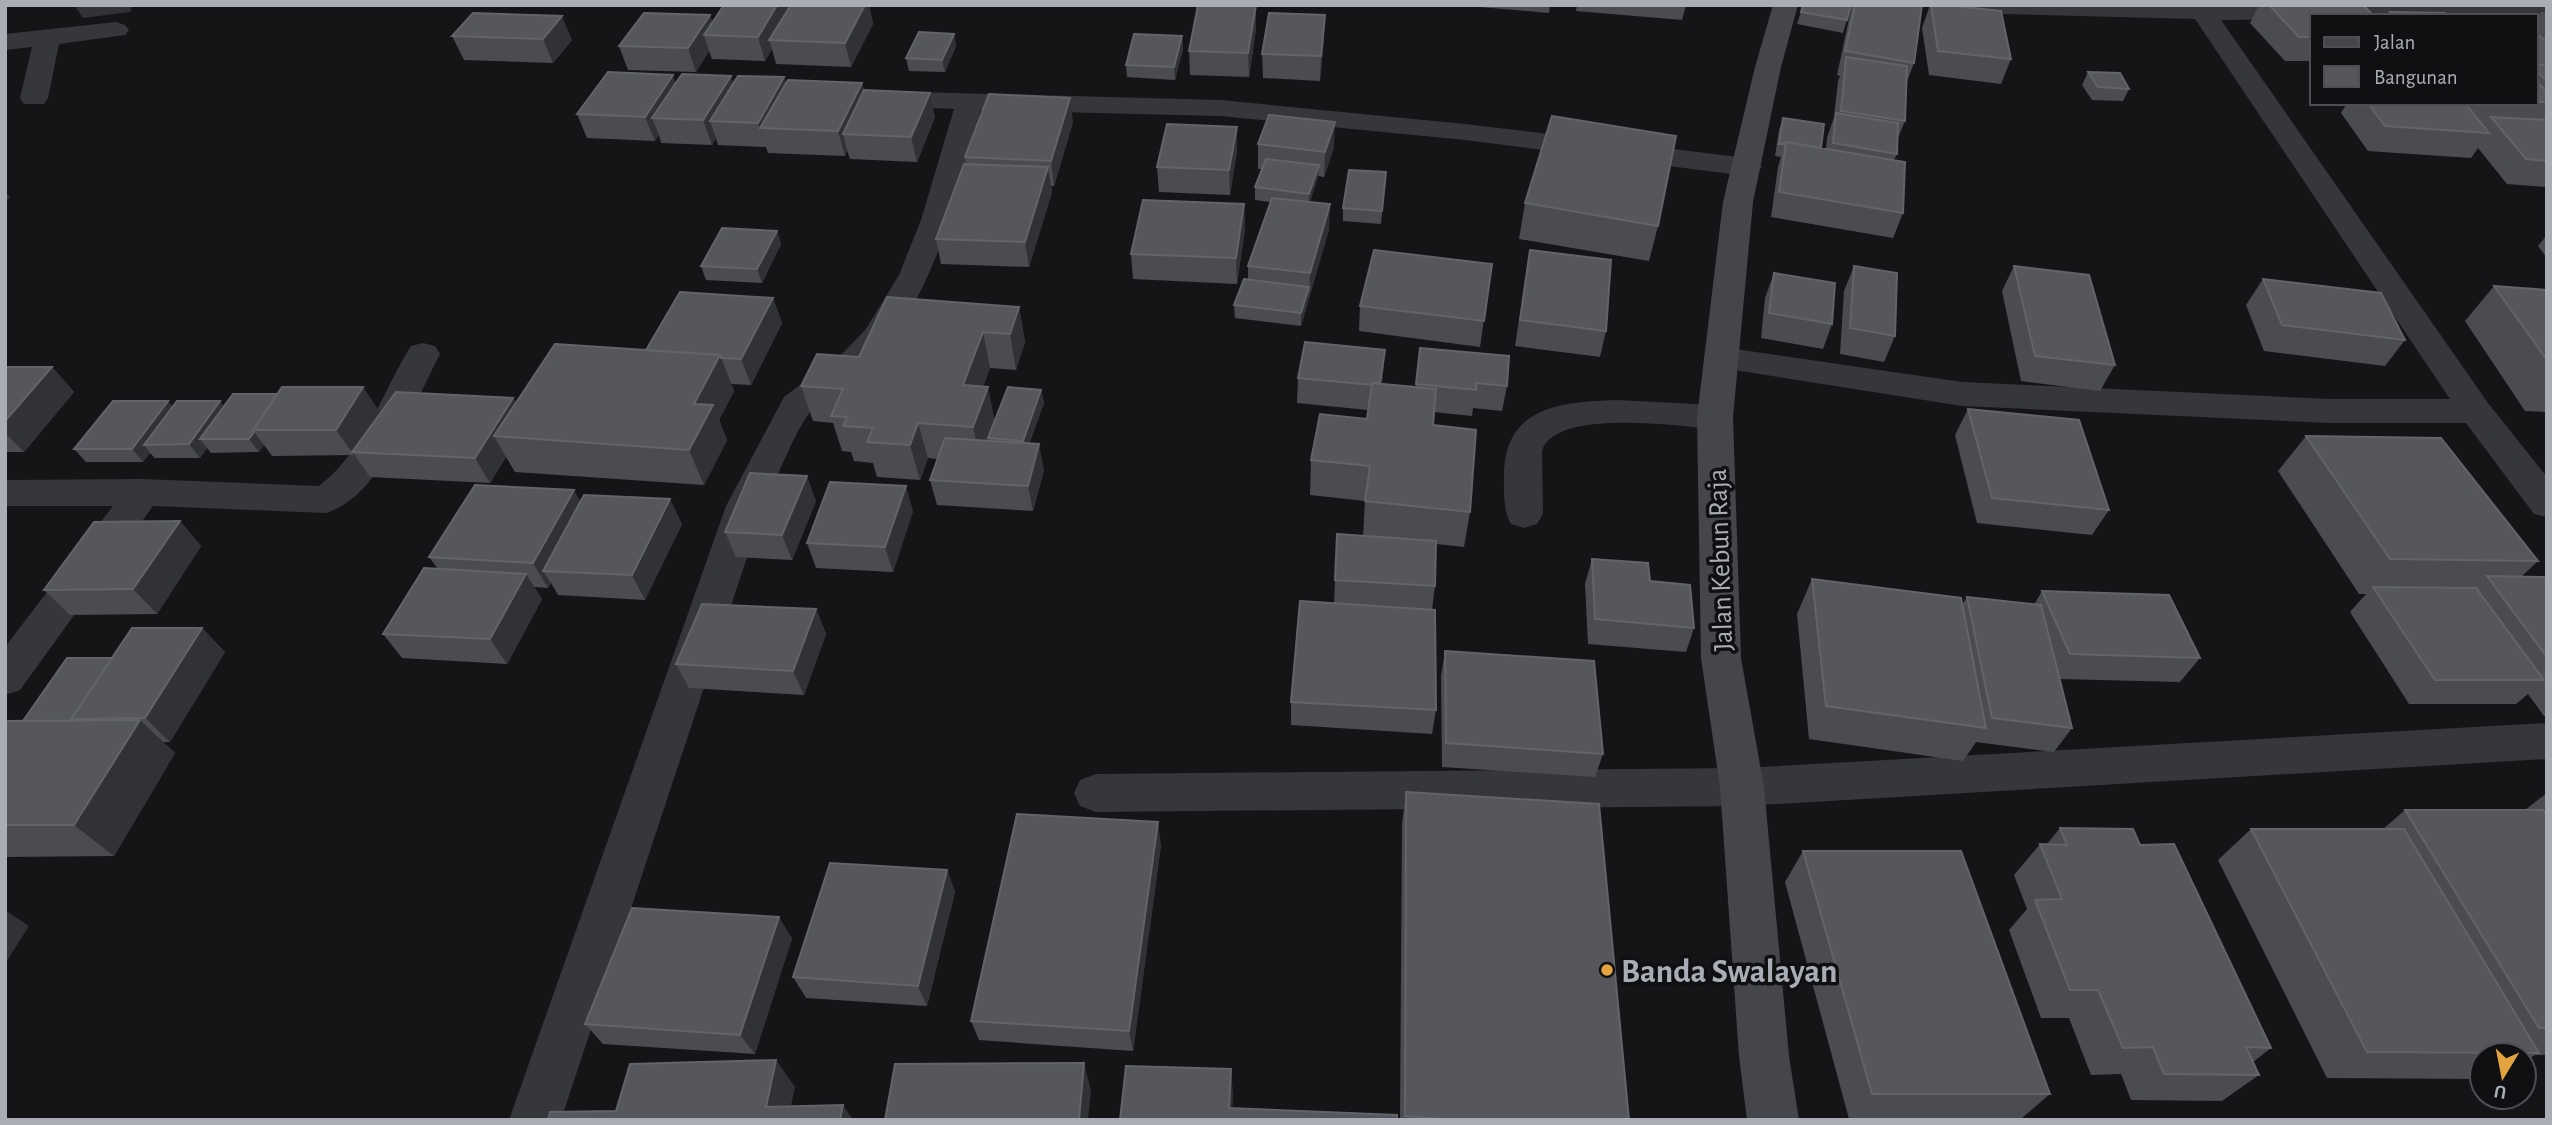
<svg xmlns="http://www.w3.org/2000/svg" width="2552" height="1125" viewBox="0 0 2552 1125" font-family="'Alegreya Sans',sans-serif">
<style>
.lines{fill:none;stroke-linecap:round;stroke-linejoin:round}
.street{fill:#36373b;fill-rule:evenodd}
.secondary{fill:#44464b;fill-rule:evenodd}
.wall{fill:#4b4c51}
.shaded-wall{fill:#313235}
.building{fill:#55575c;stroke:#62646a;stroke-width:2}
.poi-dot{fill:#e3a440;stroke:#101012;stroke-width:2.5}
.labels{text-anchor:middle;stroke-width:7;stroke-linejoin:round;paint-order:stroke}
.street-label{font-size:28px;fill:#a8adb6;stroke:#101012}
.near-poi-label{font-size:33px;font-weight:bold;fill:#a8adb6;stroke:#101012;text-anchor:start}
</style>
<rect width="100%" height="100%" fill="#151517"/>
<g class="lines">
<!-- street -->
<path class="street" d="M1956,5H2547V19H2536V16H2312V19L2221,20L2488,403L2547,477V517L2534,514L2466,423H2330L1962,406L1709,366L1704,358L1709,350L1721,347L1962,382L2330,399H2450L2195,19L1968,13L1959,10Z
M116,22L125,25L129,30L125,35L59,44L48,98L44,104H24L20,98L32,47L5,50V34Z
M881,91L1220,100L1465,124L1747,158L1757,161L1762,167L1757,173L1747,176L1465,140L1220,116L981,110C959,191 940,271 891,341C870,372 833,383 811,411C795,430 776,481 764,506L561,1120H509L726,506L784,397L844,352L866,329L899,275L921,220L954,109L871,105L867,99L871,93Z
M423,343L435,346L440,354C414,403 381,497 326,513L153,506L20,690L5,695V647L113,506H5V480L143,479L319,486C364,452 381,394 411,346Z
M1617,400L1715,405L1727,409L1733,417L1727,425L1715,429C1679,426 1554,408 1542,451L1543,514L1537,524L1524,528L1511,524C1503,510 1504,492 1504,476C1504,406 1561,402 1617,400Z
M2547,723V759L1742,806L1096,812L1080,806L1074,793L1080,780L1096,774L1742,768Z"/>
<!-- secondary -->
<path class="secondary" d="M1773,5H1798L1781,67L1753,202L1733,417L1741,658L1764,787L1789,1056L1799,1120H1747L1739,1056L1720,787L1701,658L1697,417L1723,202L1755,67Z"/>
</g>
<!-- wall -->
<path class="wall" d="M724,5H869L873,24L851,67L776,64L772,49L765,61L712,59L709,51L696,72L628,70L619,46L710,15L712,22Z
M1457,5H1550L1549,13Z
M1577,5H1686L1682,20L1576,11Z
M1803,5L1847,20L1843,33L1797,24Z
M1852,5H1922L1914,63L1906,84L1905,121L1897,140V154L1894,160L1903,213L1893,238L1771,217L1778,167L1781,157L1775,156L1779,130L1783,118L1821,148L1826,149L1827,138L1834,117L1838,81L1840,76L1837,75Z
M1930,5H1945L2011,59L2001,84L1929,75L1922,28Z
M2259,5H2363L2312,16V61H2285L2250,23Z
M2541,12H2547V187L2507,184L2478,148L2471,158L2368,151L2341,113L2347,103H2536V19Z
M1256,29L1249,77L1190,75L1189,51Z
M954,34L956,46L945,72L909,71L906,58Z
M452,36L572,40L553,63L464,60Z
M1182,36L1183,49L1175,80L1127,77L1126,65Z
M1324,39L1320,81L1263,78L1262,54Z
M2088,72L2129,89L2123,101L2092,100L2082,85Z
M731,76L733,83L784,77L786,84L862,83L864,91L935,117L917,162L850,159L847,150L845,156L768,153L766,147L718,145L716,138L712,145L661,143L659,135L655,141L587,138L577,114L676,83Z
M1073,122L1054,186H1051L1052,192L1029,267L941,264L936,239L966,164L965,157Z
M1237,127V151L1230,195L1159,192L1157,167Z
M1258,144L1334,147L1324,177L1318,176L1310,202L1329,229L1301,326L1235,318L1234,305L1248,279V266L1270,202L1255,200V187L1262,169H1258Z
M1386,172L1381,224L1343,221V208Z
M1525,203L1658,226L1649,261L1519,239Z
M1244,204L1245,229L1237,284L1133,279L1131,254Z
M777,231L781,244L762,283L706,280L701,266Z
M2547,235V258L2538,246Z
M1530,250L1606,331L1600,357L1515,346Z
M1492,264L1480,347L1359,331L1360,306Z
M1854,266L1895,336L1884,362L1840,354L1844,291Z
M2014,266L2115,365L2100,391L2021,381L2002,291Z
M1774,273L1832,324L1823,349L1761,338L1765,298Z
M2263,279L2405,340L2385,366L2264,351L2246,305Z
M2494,286L2547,290V412L2525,411L2465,321Z
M773,298L782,323L751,385L731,384L734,391L719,420L727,440L704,485L515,472L506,457L490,483L370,477L354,454V455L272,456L264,445L259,452L211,453L207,448L200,458H155L150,453L143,462H86L74,449L173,406L220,401L224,406L380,412L374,422L513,398L516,403Z
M1019,307L1025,342L1016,370L990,368L983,386L995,420L1041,390L1044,403L1029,444L1044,470L1033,511L937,505L930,480L937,459L928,458L920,480L877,477L873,463L854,461L851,452L842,451L833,423L813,421L801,386L859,357Z
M1420,348L1507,386L1502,411L1473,408L1472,416L1434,412L1433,425L1470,512L1464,547L1436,544L1435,586L1432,610L1436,710L1432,734L1291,725V702L1334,603L1337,534L1363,536L1365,501L1310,495L1311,460L1367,419L1368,410L1297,403L1298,378L1385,350L1382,384L1416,387Z
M5,367H52L74,392L24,452H5Z
M1968,409L2109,510L2092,535L1977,523L1955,435Z
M2306,436L2538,561L2521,577H2547V716H2544L2528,694L2516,704H2409L2350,612L2366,594H2359L2278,471Z
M816,501L792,560L736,557L725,532Z
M581,502L682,524L645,600L558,595L551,583L548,588L534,587L542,599L507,664L402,658L383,634L438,569L429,557Z
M913,511L893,572L816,568L807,543Z
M180,521L201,546L157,614L70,615L44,590Z
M1592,559L1650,581L1694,628L1686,652L1588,644L1585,584Z
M1812,579L1962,605L1967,597L2034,605L2042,591L2200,658L2180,682L2060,679L2072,728L2054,752L1976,742L1963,761L1809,739L1797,614Z
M816,609L826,634L804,695L689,688L676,664Z
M202,628L225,652L170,742H163L175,753L114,856L5,857V721H23L112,658Z
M1445,651L1603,754L1595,777L1442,767L1441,676Z
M1406,792L1629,1120H1400L1402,824Z
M2547,793V1055H2535L2524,1062V1055H2482V1079L2327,1078L2218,860L2251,829H2383L2405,810H2525Z
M2060,828L2140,845L2271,1048L2253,1062L2259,1075L2222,1101L2131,1100L2121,1074L2091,1075L2069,1018H2041L2009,930L2027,909L2014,875L2040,844H2047Z
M1161,845L1133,1051L979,1040L971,1021Z
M1803,851L2050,1094L2021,1119H1849L1785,882Z
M947,870L955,892L927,1006L806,998L793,977Z
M792,938L755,1054L603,1044L585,1024Z"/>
<!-- shaded-wall -->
<path class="shaded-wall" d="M79,5H133L130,12L83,18L75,6Z
M777,5H793L769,40L772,49L765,61L758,37Z
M865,5H869L873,24L851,67L845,43Z
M1256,5V29L1249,77L1248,53Z
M710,15L716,35H704L709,51L696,72L688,48Z
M1325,15L1324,39L1320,81L1321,56Z
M562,16L572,40L553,63L543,39Z
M954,34L956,46L945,72L942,60Z
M1182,36L1183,49L1175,80L1174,67Z
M673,75L681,99L652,118L659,135L655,141L645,117Z
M731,76L739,100L710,121L716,138L712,145L703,120Z
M784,77L791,102L760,128L766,147L758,123Z
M862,83L868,107L843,134L847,150L845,156L838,131Z
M930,93L935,117L917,162L911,137Z
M1070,98L1073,122L1054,186L1051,161Z
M1335,122L1334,147L1324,177L1325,152Z
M1237,127V151L1230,195L1229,170Z
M1319,165L1318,178L1308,207L1309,194Z
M1048,167L1052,192L1029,267L1025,242Z
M5,191L10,197L5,203Z
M1244,204L1245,229L1237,284L1236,258Z
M1330,204L1329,229L1309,298L1310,273Z
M777,231L781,244L762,283L757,269Z
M1309,287V300L1301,326V313Z
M773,298L782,323L751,385L741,359Z
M1019,307L1025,342L1016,370L1010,334Z
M983,332L990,368L971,420L963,385Z
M1385,350L1383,375L1378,411L1380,386Z
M720,355L734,391L719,420L727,440L704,485L689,450L694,404Z
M52,367L74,392L24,452L5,433V421Z
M363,387L380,412L356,452H352L354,454V455L336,430Z
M988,387L995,422L988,438L989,441L981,463L973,427Z
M1041,390L1044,403L1025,454L1023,441Z
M513,398L527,423L494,436L506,457L490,483L475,458Z
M168,401L179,414L144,445L150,453L143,462L132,449Z
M220,401L231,414L200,439L207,448L200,458L189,444Z
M918,423L928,458L920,480L910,445Z
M254,432L264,445L259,452L249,439Z
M1039,444L1044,470L1033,511L1028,486Z
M807,476L816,501L792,560L782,535Z
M906,486L913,511L893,572L885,547Z
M574,490L588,515L543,571L551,583L548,588L533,563Z
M670,499L682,524L645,600L632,575Z
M180,521L201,546L157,614L133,589Z
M526,574L542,599L507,664L490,639Z
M816,609L826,634L804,695L793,671Z
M202,628L225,652L170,742L145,718Z
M140,720L175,753L114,856L74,825Z
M1158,822L1161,845L1133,1051L1129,1031Z
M947,870L955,892L927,1006L918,986Z
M5,910L29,926L5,964Z
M779,917L792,938L755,1054L740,1035Z
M776,1060L795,1087L788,1120L766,1107Z
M1084,1063L1091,1090L1088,1120H1079Z
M1231,1069L1233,1095L1232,1120L1229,1108Z
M843,1105L853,1120H840Z"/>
<!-- building -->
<path class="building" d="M724,5H777L758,37L704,35Z
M791,5H865L845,43L769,40Z
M1198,5H1256L1248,53L1189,51Z
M1803,5H1851L1847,20L1801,12Z
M1855,5H1922L1914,63L1845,51Z
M1931,5H1945L2001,11L2011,59L1938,51Z
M2269,5H2363L2374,16H2312V37H2299Z
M2390,12L2445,13L2449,16H2394Z
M473,13L562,16L543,39L452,36Z
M644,13L710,15L688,48L619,46Z
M1269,13L1325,15L1321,56L1262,54Z
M919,32L954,34L942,60L906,58Z
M2536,33L2547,42V65H2539L2536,62Z
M1134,34L1182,36L1174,67L1126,65Z
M1846,57L1907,66L1905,121L1841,111Z
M2536,65H2547V81L2536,71Z
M608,72L673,75L645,117L577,114Z
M2088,72L2120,73L2129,89L2098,87Z
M682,74L731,76L703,120L652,118Z
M738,76L784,77L758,123L710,121Z
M788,80L862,83L838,131L760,128Z
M2536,82L2547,91V102H2536Z
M864,90L930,93L911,137L843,134Z
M989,94L1070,98L1051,161L965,157Z
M2368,103H2465L2489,133L2385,126Z
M1836,113L1898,123L1897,154L1833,143Z
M1269,115L1335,122L1325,152L1258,144Z
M1552,116L1676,136L1658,226L1525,203Z
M2491,117L2547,120V161L2526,159Z
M1783,118L1824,124L1821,148L1786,142L1785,144H1779Z
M1167,124L1237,127L1229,170L1157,167Z
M1786,142L1905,162L1903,213L1779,192Z
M1266,159L1319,165L1309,194L1255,187Z
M964,164L1048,167L1025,242L936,239Z
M1349,170L1386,172L1382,211L1343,208Z
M1272,198L1330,204L1310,273L1248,266Z
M1143,200L1244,204L1236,258L1131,254Z
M722,228L777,231L757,269L701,266Z
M1374,250L1492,264L1484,321L1360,306Z
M1530,250L1611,260L1606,331L1520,320Z
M1854,266L1897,273L1895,336L1850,328Z
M2014,266L2089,275L2115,365L2035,356Z
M1774,273L1835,283L1832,324L1769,313Z
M1244,279L1309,287L1301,313L1234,305Z
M2263,279L2381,293L2405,340L2282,325Z
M2494,286L2547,290V360Z
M680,292L773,298L741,359L721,358L720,355L646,350Z
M887,297L1019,307L1010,334L983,332L963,385L988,387L973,427L918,423L910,445L867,442L873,428L843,426L847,417L831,416L843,389L801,386L817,354L859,357Z
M1305,342L1385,350L1380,383H1372V385L1298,378Z
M555,344L720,355L694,404L713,405L689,450L494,436Z
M1420,348L1509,356L1507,386L1476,383V390L1416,384Z
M5,367H52L5,421Z
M1372,383L1436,389L1433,425L1476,430L1470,512L1365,501L1370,466L1311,460L1320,414L1367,419Z
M282,387H363L336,430H253Z
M1008,387L1041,390L1023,441L988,438Z
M396,392L513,398L475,458L352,452Z
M233,394H277L253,430L254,432L249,439H200Z
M113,401H168L132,449H74Z
M177,401H220L189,444L144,445Z
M1968,409L2079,420L2109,510L1992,498Z
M2306,436L2441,438L2538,561L2390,559Z
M945,438L1039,444L1028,486L930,480Z
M750,473L807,476L782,535L725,532Z
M830,482L906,486L885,547L807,543Z
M475,485L574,490L533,563L429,557Z
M584,495L670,499L632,575L543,571Z
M180,521L133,589L44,590L94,522Z
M1337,534L1436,541L1435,586L1335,580Z
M1592,559L1648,563L1650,581L1690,585L1694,628L1595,619Z
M424,568L526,574L490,639L383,634Z
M2487,576L2547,577V657Z
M1812,579L1961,598L1986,728L1826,706Z
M2373,587L2476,588L2544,680H2435Z
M2042,591L2169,595L2200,658L2070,654Z
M1967,597L2041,605L2072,728L1992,718Z
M1300,601L1435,610L1436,710L1291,702Z
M702,604L816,609L793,671L676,664Z
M132,628H202L145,718L71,719Z
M1445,651L1594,661L1603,754L1446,743Z
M67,658H112L71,719L73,721H23Z
M140,720L74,825H5V721Z
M1406,792L1599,804L1629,1120H1455L1405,1116Z
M2405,810H2543L2547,817V1028H2539Z
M1017,814L1158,822L1129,1031L971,1021Z
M2060,828L2133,829L2140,845L2174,844L2271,1048L2246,1047L2259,1075L2164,1074L2153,1047L2123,1048L2098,990H2070L2035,900L2062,899L2040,844L2067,845Z
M2251,829H2404L2539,1053L2367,1052Z
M1803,851H1961L2050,1094H1872Z
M830,863L947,870L918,986L793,977Z
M632,908L779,917L740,1035L585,1024Z
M776,1060L766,1107L843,1105L840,1120H548L550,1112L616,1111L630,1064Z
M1084,1063L1079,1120H885L895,1064Z
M1126,1066L1231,1069L1229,1108L1397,1115V1120H1120Z"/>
<!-- markers -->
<circle class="poi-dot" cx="1607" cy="970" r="7"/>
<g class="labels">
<!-- street labels -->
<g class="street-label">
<text transform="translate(1719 560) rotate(-92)" y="10">Jalan Kebun Raja</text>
</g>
<!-- near-poi labels -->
<g class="near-poi-label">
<text x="1621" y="982">Banda Swalayan</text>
</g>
</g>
<!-- border -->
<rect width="2552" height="1125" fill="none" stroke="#a8adb6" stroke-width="14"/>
<!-- legend -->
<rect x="2310" y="14" width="228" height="91" fill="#101012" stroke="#4d4f54" stroke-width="2"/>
<rect x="2324" y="37" width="35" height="10" fill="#44464b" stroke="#4d4f54" stroke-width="2"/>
<text x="2374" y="49" font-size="21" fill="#a8adb6">Jalan</text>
<rect x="2324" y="66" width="35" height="21" fill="#55575c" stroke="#4d4f54" stroke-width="2"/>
<text x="2374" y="84" font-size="21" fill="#a8adb6">Bangunan</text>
<!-- north arrow -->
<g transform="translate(2503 1076) rotate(190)"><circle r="33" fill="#101012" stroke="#4d4f54" stroke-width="2"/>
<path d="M0-5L12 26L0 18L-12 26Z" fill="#e3a440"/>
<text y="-10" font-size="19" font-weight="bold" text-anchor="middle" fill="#a8adb6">U</text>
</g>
</svg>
